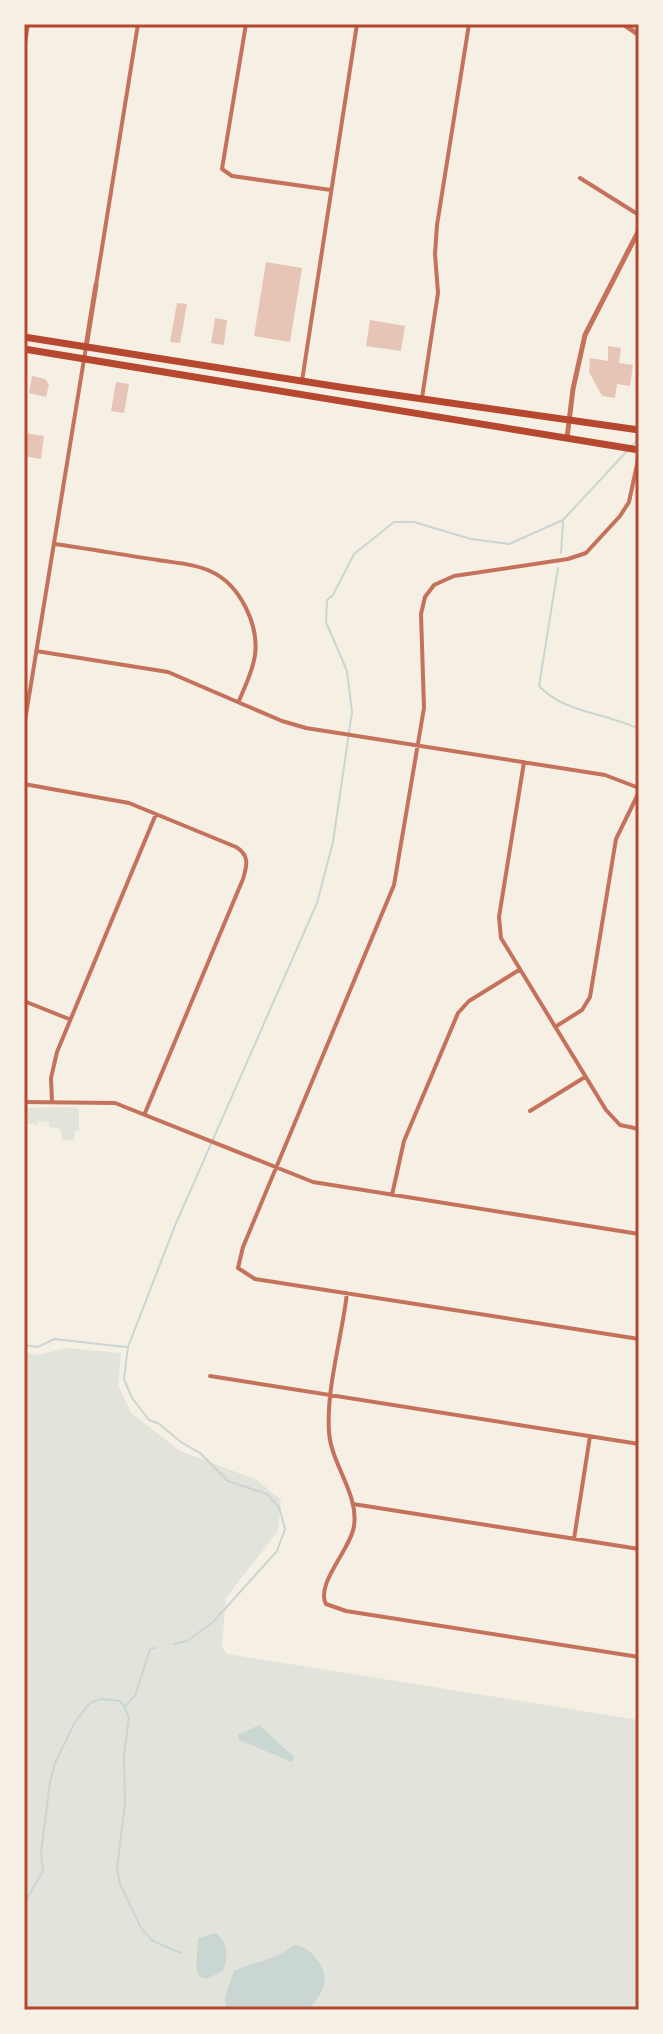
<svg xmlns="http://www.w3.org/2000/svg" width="663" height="2034" viewBox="0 0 663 2034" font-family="'Fira Sans Condensed',sans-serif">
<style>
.green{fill:#e2e4dc}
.water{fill:#c9d6d2}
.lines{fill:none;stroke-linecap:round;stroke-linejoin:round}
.stream{stroke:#c9d6d2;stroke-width:2}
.building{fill:#e6c5b7}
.minor{stroke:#c5725c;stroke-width:4}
.tertiary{stroke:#c5725c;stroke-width:5}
.primary{stroke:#b5482f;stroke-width:7}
.neatline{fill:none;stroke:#b5482f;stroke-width:3}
</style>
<rect width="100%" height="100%" fill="#f6efe4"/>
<!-- green -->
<path class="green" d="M74,1107L79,1110V1131H75L74,1141L61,1139L62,1132L59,1131V1128L49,1127V1122L39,1121L38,1125L25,1123L24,1127V1108Z
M67,1348L121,1353L118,1385L131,1413L180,1451L257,1480L281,1500L278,1531L226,1598L222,1647L227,1654L639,1720V2010H24V1353L38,1355Z"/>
<!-- water -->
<path class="water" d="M259,1725L294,1757L292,1762L239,1740L238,1735Z
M216,1933C229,1944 228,1956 223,1971L206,1979L200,1977L196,1969L198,1938Z
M294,1945C304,1946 309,1950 316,1958C332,1978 324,1992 308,2010H226L225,1997L234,1971C257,1960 272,1962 294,1945Z"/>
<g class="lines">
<!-- stream -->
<path class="stream" d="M632,446L639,438
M561,553L563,521
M558,568L539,686C564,713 607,713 639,729
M24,1345L38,1347L54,1339L126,1347
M174,1644L187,1641L213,1622L277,1551L285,1529L279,1507L267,1494L228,1481L200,1453L181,1442L158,1423L149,1420L132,1398L124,1379L128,1347L174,1228L317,903L333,842L352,712L347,671L326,622L327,600L333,595L354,554L394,522H414L471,539L509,544L563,520L627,451
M124,1706L129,1718L124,1754L125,1804L117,1868L120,1884L141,1928L153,1941L181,1953
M125,1706L135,1696L150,1649L155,1648
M24,1904L43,1871L41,1853L50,1782L55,1763L75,1722L90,1703L101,1699L120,1701L123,1705"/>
</g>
<!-- building -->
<path class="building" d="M266,262L302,268L290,342L254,336Z
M177,303L187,304L180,343L170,342Z
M215,318L227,320L224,345L211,343Z
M370,320L405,326L401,351L366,346Z
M608,346L621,348L619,363L633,365L630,386L617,384L615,398L602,396L589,372L590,358L608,361Z
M32,376L45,379L49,384L46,397L29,393Z
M116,382L129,384L124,413L111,411Z
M24,433L44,436L41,459L24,456Z"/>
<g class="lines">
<!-- minor -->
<path class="minor" d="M246,24L222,169L232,176L331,190
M24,50L28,24
M580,178L639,215
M96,285L138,24
M302,381L357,24
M422,398L438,293L435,254L437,225L469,24
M639,455L629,502L620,516L586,553L568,559L454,576L434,585L425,597L421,614L424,708L394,885L243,1247L238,1268L255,1279L639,1339
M55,544C90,549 124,555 158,560C176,563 196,564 212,572C240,585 259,625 255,655C253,671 245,686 239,701
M36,651L168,672L282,721L306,728L605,775L639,788
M24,727L86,347
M524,762L499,917L501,938L606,1110L620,1125L639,1129
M24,784L129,803L236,847C250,855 247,866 243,879L145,1113
M24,1001L69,1019
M555,1027L582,1010L590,997L616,839L639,792
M24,1102L115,1103L313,1182L639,1234
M52,1102L51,1078L57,1052L156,814
M530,1111L585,1077
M392,1195L404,1141L458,1013L469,1001L519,970
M347,1293C342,1337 326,1389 329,1432C331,1464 359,1494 354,1526C351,1549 315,1584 326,1604L346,1611L639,1657
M210,1376L639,1444
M353,1504L639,1549
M574,1539L590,1436"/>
<!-- tertiary -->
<path class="tertiary" d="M623,24L639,35
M86,347L96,285
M567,438L573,389L585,335L639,230"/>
<!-- primary -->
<path class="primary" d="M24,337L346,388L639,430
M24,349L639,450"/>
</g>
<!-- border -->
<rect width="663" height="2034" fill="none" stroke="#f6efe4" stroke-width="52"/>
<rect x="26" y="26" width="611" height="1982" class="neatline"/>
</svg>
